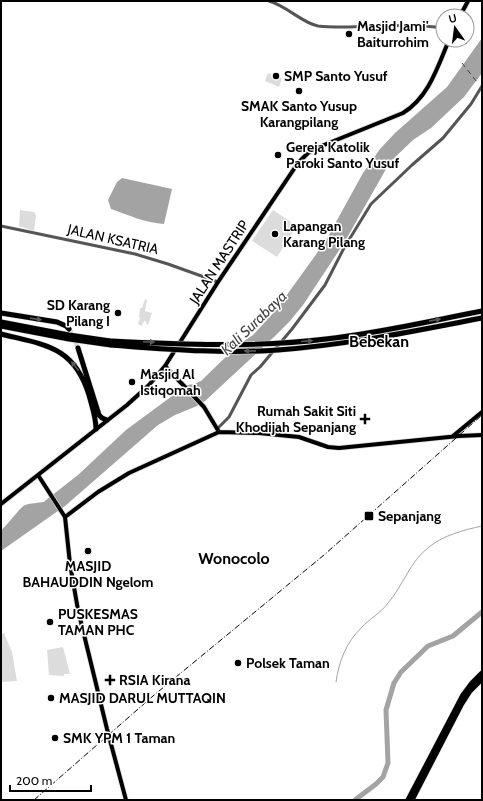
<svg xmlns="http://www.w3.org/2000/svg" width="483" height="801" viewBox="0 0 483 801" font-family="Cabin,sans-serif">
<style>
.green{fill:#dcdcdc}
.water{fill:#a3a3a3}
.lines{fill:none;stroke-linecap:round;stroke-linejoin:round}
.stream{stroke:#a3a3a3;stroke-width:1}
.river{stroke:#a3a3a3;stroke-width:5}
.ferry{stroke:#444;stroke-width:1;stroke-dasharray:5 4;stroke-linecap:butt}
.highway-tunnel{stroke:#d9d9d9;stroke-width:5;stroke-dasharray:5 2.5;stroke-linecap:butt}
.major-casing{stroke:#dbdbdb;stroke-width:5.5}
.highway-casing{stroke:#dbdbdb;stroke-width:6}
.minor{stroke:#555;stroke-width:3}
.major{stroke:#000;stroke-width:4}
.highway{stroke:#000;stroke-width:5}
.rail{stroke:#000;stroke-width:1;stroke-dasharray:6 2 1 2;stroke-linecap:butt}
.highway-bridge-casing{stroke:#dbdbdb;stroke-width:6;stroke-linecap:butt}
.highway-bridge{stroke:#000;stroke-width:5}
.oneway{fill:#595959}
.poi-dot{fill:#000;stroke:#fff;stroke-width:1.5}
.labels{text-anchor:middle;stroke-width:3;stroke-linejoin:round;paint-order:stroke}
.poi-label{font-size:14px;font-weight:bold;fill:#000;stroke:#fff;text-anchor:start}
.street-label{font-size:14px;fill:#000;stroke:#fff}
.water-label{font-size:15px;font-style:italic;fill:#444;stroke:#fff}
.quarter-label{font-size:16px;font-weight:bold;fill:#000;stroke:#fff}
</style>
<rect width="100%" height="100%" fill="#fff"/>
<!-- green -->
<path class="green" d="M268,73L282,78L279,87L265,81Z
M20,210L34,212L36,215L34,231L19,226Z
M273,210L297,226L277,257L252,241Z
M145,299L147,300L145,311L152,313L148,325L146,324L147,322L144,321L142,326L138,324L140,318L139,317L140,308H142Z
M4,633L12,652L17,681L1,682V634Z
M63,647L70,674H64V676L49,675L47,650Z"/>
<!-- water -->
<path class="water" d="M482,38V73L464,97L431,128L413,140L390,162L344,243L303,305L290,321L275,336L205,401L197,406L175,415L158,425L65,506L1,551V530C8,525 19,508 25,505C31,503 38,503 44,502L46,500L78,475L126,430L187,385L194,384L201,381L238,345L253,335L276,310L325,242L363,173L380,149L395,133L447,87Z
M122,178L172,189L164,224C146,223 128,215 111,209L108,200L117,182Z"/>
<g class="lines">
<!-- stream -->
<path class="stream" d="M336,682C339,661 346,643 361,628C369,619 381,613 388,603C403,586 410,561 429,547C444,535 464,530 482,526"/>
<!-- river -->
<path class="river" d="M355,800L376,784L383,777L388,763L386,710L394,683L401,672L428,646L453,636L482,612"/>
<!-- ferry -->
<path class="ferry" d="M462,63L477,82"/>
<!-- highway-tunnel -->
<path class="highway-tunnel" d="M69,329L72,334L78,348"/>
<defs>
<path id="major" d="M460,16L468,1
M165,366L204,407L219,432
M453,436L482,412
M38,475L65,517L70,564L78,610L107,729L126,800
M1,504L127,405L149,385L165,366L218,282L298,163L308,153L319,147L403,113C429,97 438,66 449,40
M65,517L98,492L129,473L219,432L259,433L299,437L328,447L339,448L459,436L482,435"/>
<path id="highway" d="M1,313L57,322L66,326L69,329
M1,322L69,335L110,341
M1,326L69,339L111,345
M1,334C45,345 74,346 89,395C92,407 96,417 96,429
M78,348L99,415L102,418L107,420
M408,800L463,695L472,683L482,673
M412,800L461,705L470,691L482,679"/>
</defs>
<!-- major casing -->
<use href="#major" class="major-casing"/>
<!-- highway casing -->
<use href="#highway" class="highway-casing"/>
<!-- minor -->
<path class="minor" d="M269,1C287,6 302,23 318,26C326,27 334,27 342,27C377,27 409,23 443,28
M1,226L135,254L168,264L218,282
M217,429L229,417L251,375L260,367L292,329L325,285L344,248L371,204L412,165L443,138L471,104L482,86"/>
<!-- major -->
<use href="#major" class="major"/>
<!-- highway -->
<use href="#highway" class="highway"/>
<!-- rail -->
<path class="rail" d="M34,800L153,696L324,555L482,415"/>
<defs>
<path id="highway-bridge" d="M110,341C182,344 255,348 326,339C379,333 430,321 482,311
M111,345C166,349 222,354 278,350C347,345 414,331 482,318"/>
</defs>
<!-- highway-bridge casing -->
<use href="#highway-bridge" class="highway-bridge-casing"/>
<!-- highway-bridge -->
<use href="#highway-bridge" class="highway-bridge"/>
</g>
<!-- one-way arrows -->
<defs><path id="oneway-solid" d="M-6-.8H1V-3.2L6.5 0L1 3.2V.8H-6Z"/></defs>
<g class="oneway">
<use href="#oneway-solid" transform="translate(36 319) rotate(8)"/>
<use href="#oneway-solid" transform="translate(435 320) rotate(-11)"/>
<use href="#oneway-solid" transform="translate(307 341) rotate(-5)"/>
<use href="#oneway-solid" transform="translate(149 342) rotate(3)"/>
<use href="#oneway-solid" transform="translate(250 351) rotate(179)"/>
<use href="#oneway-solid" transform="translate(75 366) rotate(-129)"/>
</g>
<!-- markers -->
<g class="poi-dot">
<circle cx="349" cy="34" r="4"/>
<circle cx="276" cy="76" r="4"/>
<circle cx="299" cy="91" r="4"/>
<circle cx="278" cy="155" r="4"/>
<circle cx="275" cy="234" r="4"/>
<circle cx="118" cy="313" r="4"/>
<circle cx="132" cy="382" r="4"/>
<path d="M363 413h4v4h4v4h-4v4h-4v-4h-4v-4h4z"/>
<rect x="364" y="511" width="10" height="10" rx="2"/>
<circle cx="88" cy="551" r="4"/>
<circle cx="50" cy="622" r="4"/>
<circle cx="238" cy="663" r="4"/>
<path d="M108 674h4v4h4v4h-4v4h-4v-4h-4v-4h4z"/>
<circle cx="51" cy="698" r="4"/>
<circle cx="55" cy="738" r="4"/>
</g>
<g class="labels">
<!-- poi labels -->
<g class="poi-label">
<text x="357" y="31">Masjid Jami'<tspan x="357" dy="16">Baiturrohim</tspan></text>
<text x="284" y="81">SMP Santo Yusuf</text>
<text x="299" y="111" text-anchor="middle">SMAK Santo Yusup<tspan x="299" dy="16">Karangpilang</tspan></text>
<text x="286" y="152">Gereja Katolik<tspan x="286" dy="16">Paroki Santo Yusuf</tspan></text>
<text x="283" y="231">Lapangan<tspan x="283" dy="16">Karang Pilang</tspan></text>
<text x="110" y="310" text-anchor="end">SD Karang<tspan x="110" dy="16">Pilang I</tspan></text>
<text x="140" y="379">Masjid Al<tspan x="140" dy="16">Istiqomah</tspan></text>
<text x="356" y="416" text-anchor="end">Rumah Sakit Siti<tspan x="356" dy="16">Khodijah Sepanjang</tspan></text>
<text x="378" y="521">Sepanjang</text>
<text x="88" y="571" text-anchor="middle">MASJID<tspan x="88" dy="16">BAHAUDDIN Ngelom</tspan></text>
<text x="58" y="619">PUSKESMAS<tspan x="58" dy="16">TAMAN PHC</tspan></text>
<text x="246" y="668">Polsek Taman</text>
<text x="119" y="685">RSIA Kirana</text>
<text x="59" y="703">MASJID DARUL MUTTAQIN</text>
<text x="63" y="743">SMK YPM 1 Taman</text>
</g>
<!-- street labels -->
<g class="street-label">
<text transform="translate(113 239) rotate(13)" y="5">JALAN KSATRIA</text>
<text transform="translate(219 262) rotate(-57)" y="5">JALAN MASTRIP</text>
</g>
<!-- water labels -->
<g class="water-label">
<text transform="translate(254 323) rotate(-44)" y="5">Kali Surabaya</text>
</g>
<!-- quarter labels -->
<g class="quarter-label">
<text x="379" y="347">Bebekan</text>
<text x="234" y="564">Wonocolo</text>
</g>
</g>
<!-- border -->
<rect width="483" height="801" fill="none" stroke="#000000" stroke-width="4"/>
<!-- north arrow -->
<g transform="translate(455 28) rotate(346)"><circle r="19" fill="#ffffff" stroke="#999999"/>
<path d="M0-3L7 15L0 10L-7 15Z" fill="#000000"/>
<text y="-6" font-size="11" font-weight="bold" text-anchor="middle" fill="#000000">U</text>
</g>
<!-- scale -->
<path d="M10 785v6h81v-6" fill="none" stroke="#000000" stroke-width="2"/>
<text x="16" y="785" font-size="12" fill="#000000" stroke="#ffffff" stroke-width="3" paint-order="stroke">200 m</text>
</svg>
